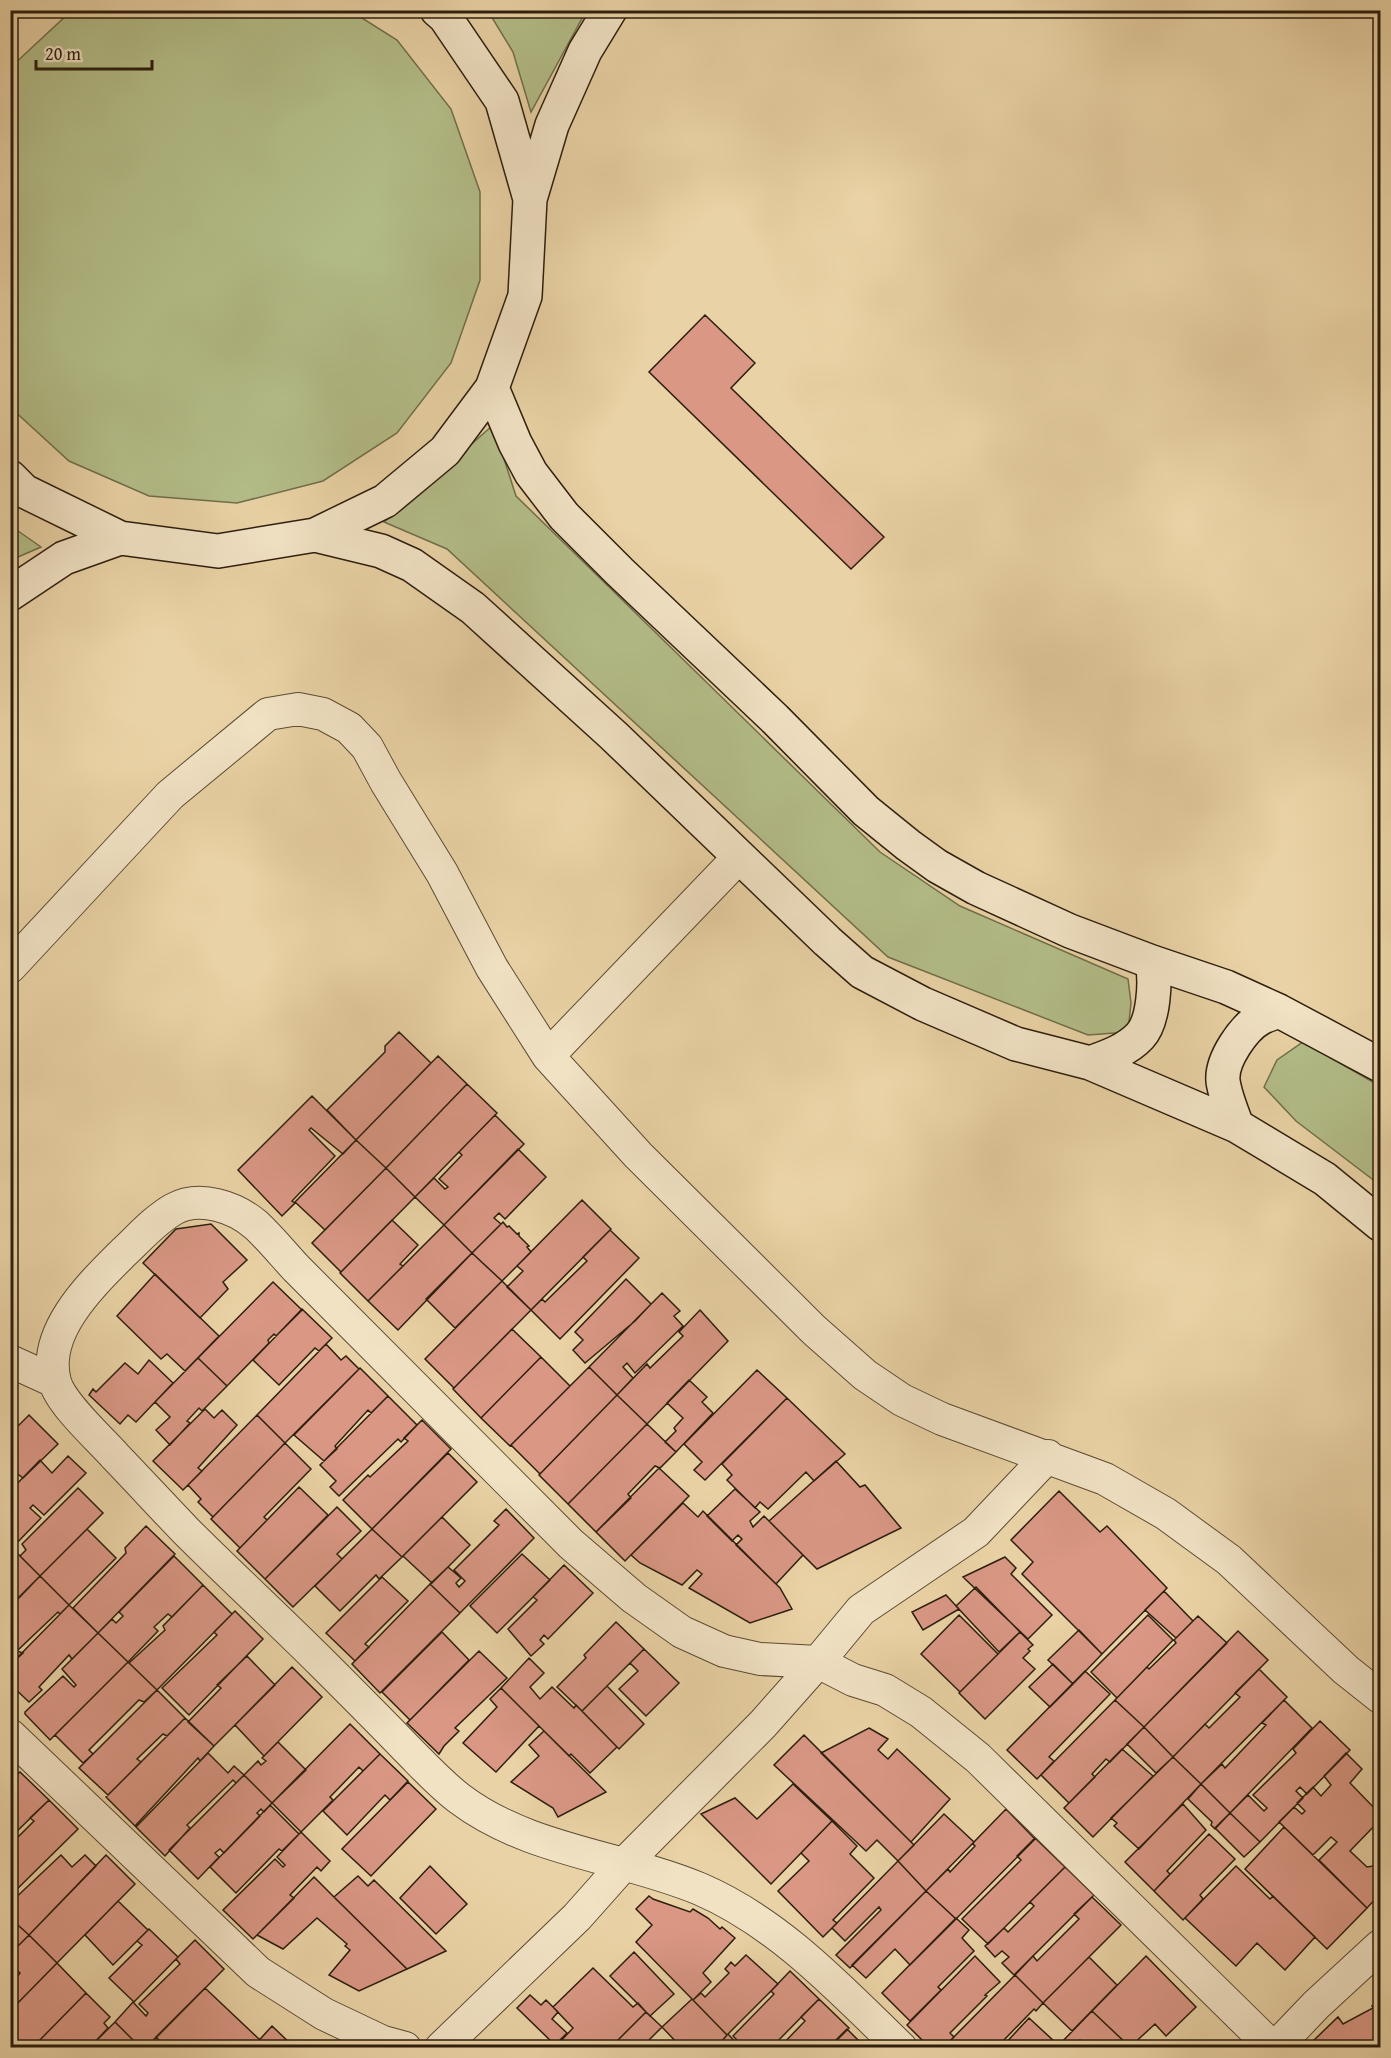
<svg xmlns="http://www.w3.org/2000/svg" width="1391" height="2058" viewBox="0 0 1391 2058" font-family="'Gentium Book Plus',serif">
<style>
.green{fill:#b3bd88;stroke:#706e4b;stroke-width:1.5}
.building{fill:#d99784;stroke:#2d1e0e;stroke-width:1.5}
.lines{fill:none;stroke-linecap:round;stroke-linejoin:round}
.street-casing{stroke:#5c4b34;stroke-width:34}
.secondary-casing{stroke:#2d1e0e;stroke-width:36}
.street{stroke:#f1e2c4;stroke-width:32}
.secondary{stroke:#f1e2c4;stroke-width:33}
</style>
<rect width="100%" height="100%" fill="#e9d2a5"/>
<filter id="stains"><feTurbulence type="fractalNoise" baseFrequency=".00333" numOctaves="4"/><feColorMatrix values="0 0 0 0 .2 0 0 0 0 .09 0 0 0 0 .02 0 0 0 .5 -.17"/></filter>
<radialGradient id="worn" r=".72"><stop offset=".6" stop-color="#630" stop-opacity="0"/><stop offset="1" stop-color="#630" stop-opacity=".3"/></radialGradient>
<!-- green -->
<path class="green" d="M77,10L351,11L397,40L451,109L480,192V280L451,363L397,433L323,481L237,503L149,496L69,461L11,408V67L68,14Z
M488,11H586L531,112L513,52Z
M493,425L516,496L880,852L960,906L1128,979L1131,1003L1128,1032L1088,1035L888,957L447,549L384,522Z
M11,526L41,547L11,560Z
M1303,1042L1380,1086V1185L1296,1121L1264,1087L1277,1060Z"/>
<!-- building -->
<path class="building" d="M705,315L755,363L731,388L884,537L851,569L649,372Z
M399,1032L431,1063L356,1140L327,1110L385,1052V1046Z
M438,1056L467,1084L386,1168L356,1140Z
M467,1084L497,1113L415,1197L386,1168Z
M312,1096L356,1140L343,1154L311,1128L309,1130L335,1156L292,1201L295,1203L282,1216L238,1170Z
M495,1115L524,1144L444,1225L415,1197L434,1178L445,1189L448,1187L439,1179L462,1155L459,1152Z
M356,1140L386,1168L325,1230L295,1202Z
M518,1149L546,1177L505,1219L499,1213L494,1218L501,1224L472,1253L444,1225Z
M386,1168L415,1197L341,1272L312,1243Z
M582,1200L611,1229L531,1310L507,1287L523,1271L517,1266Z
M392,1220L418,1245L400,1264L403,1266L368,1301L340,1273Z
M503,1222L507,1227L509,1226L517,1234L519,1233V1236L529,1246L527,1247L531,1252L502,1281L472,1253Z
M211,1224L247,1260L223,1282L228,1289L200,1318L143,1263L176,1229Z
M444,1225L472,1253L398,1330L368,1301Z
M610,1230L639,1258L560,1339L531,1310L542,1299L545,1302L587,1261L583,1257Z
M472,1253L502,1281L455,1328L426,1299Z
M155,1274L219,1336L185,1371L167,1354L161,1359L117,1316Z
M626,1279L651,1304L635,1321L585,1363L573,1350L583,1340L575,1332Z
M502,1281L531,1310L454,1388L425,1359Z
M273,1282L302,1310L276,1336L274,1334L268,1340L269,1343L227,1386L198,1358Z
M662,1293L680,1311L674,1316L683,1326L635,1373L627,1363L623,1367L633,1378L617,1395L589,1367Z
M302,1309L332,1338L319,1351L315,1348L279,1385L253,1360Z
M700,1310L728,1341L647,1424L617,1395L647,1364L650,1368L683,1336L679,1332Z
M512,1329L541,1357L481,1418L453,1389Z
M326,1344L341,1360L346,1356L359,1369L285,1443L257,1415Z
M541,1357L570,1386L510,1446L481,1418Z
M198,1358L227,1386L202,1411L199,1408L187,1421L190,1423L170,1445L156,1430L170,1417L155,1402Z
M149,1360L173,1383L136,1422L128,1415L120,1424L89,1395L93,1389L96,1392L125,1363L138,1374Z
M589,1367L617,1395L540,1474L511,1445Z
M360,1368L388,1396L371,1413L368,1410L335,1446L337,1449L324,1461L294,1435Z
M757,1370L787,1398L705,1480L694,1470L702,1462L684,1444Z
M689,1380L707,1397L702,1402L713,1413L676,1452L665,1442L676,1431L674,1428L683,1418L667,1403Z
M617,1395L647,1424L568,1504L539,1475Z
M388,1396L417,1425L401,1442L398,1439L339,1496L330,1487L336,1481L320,1465Z
M787,1398L845,1454L814,1481L806,1472L768,1509L760,1502L755,1508L727,1480L732,1475L722,1464Z
M205,1409L214,1418L222,1410L237,1425L198,1468L202,1471L183,1490L153,1461Z
M29,1415L58,1444L23,1478L10,1468V1434Z
M257,1415L285,1443L213,1517L198,1502L201,1499L188,1485Z
M422,1420L451,1449L372,1529L343,1500L368,1475L370,1477L408,1441L404,1438Z
M647,1424L676,1452L660,1468L655,1466L628,1494L631,1498L596,1532L568,1504Z
M285,1443L311,1469L264,1517L267,1520L240,1548L211,1519Z
M448,1453L477,1482L402,1557L372,1529Z
M68,1456L86,1473L44,1515L33,1505L30,1508L41,1518L12,1548L10,1491L40,1460L52,1473Z
M836,1461L860,1487L865,1485L901,1528L817,1569L769,1521Z
M659,1468L689,1496L625,1561L596,1532Z
M299,1487L328,1515L265,1579L237,1551Z
M78,1488L103,1513L40,1576L20,1556L26,1550L22,1544Z
M735,1489L760,1512L750,1521L753,1527L764,1516L803,1555L776,1584L736,1545L742,1539L738,1535L732,1541L707,1516Z
M1059,1491L1100,1532L1107,1526L1167,1588L1102,1654L1022,1574L1033,1562L1011,1540Z
M683,1503L698,1517L703,1511L780,1588L792,1609L750,1623L689,1588L702,1574L697,1570L682,1585L640,1563L631,1555Z
M337,1507L361,1531L337,1554L342,1559L293,1607L265,1579Z
M506,1509L534,1538L460,1613L430,1584L448,1567L461,1578L456,1583L459,1587L465,1581L454,1570L499,1525L494,1521Z
M442,1517L470,1545L432,1583L403,1556Z
M146,1526L175,1554L98,1633L73,1608L126,1553L125,1548Z
M87,1529L116,1558L69,1605L40,1576Z
M372,1529L402,1557L379,1579L376,1575L340,1611L315,1586Z
M12,1548L40,1576L18,1599L15,1596L10,1600Z
M522,1554L550,1580L497,1633L470,1606Z
M174,1556L203,1585L172,1617L168,1614L154,1627L158,1631L128,1662L98,1633L112,1619L116,1623L123,1616L119,1612Z
M1005,1557L1016,1568L1011,1574L1052,1615L1028,1639L963,1577Z
M564,1565L593,1593L548,1639L544,1635L540,1640L544,1644L531,1656L508,1629L537,1600L533,1597Z
M40,1576L69,1605L60,1614L58,1612L17,1651L23,1653L10,1665V1606Z
M382,1577L408,1601L365,1644L369,1647L355,1661L326,1633Z
M430,1584L460,1613L380,1693L352,1664Z
M203,1585L232,1614L157,1690L129,1663L165,1630L163,1626Z
M976,1587L1020,1632L999,1652L956,1606Z
M1164,1591L1193,1621L1176,1638L1145,1610Z
M946,1595L959,1609L923,1630L912,1612Z
M69,1605L98,1633L72,1659L69,1655L39,1687L42,1690L29,1702L10,1684V1665Z
M235,1611L263,1639L189,1715L162,1688L217,1635L214,1632Z
M959,1615L998,1654L960,1692L921,1654Z
M1148,1615L1173,1640L1117,1698L1091,1672Z
M1198,1616L1227,1643L1144,1727L1115,1700L1147,1667L1149,1669L1176,1643L1174,1640Z
M616,1622L644,1649L582,1711L557,1687L586,1658L584,1655Z
M1079,1630L1102,1654L1073,1684L1048,1660Z
M1238,1631L1268,1660L1173,1757L1144,1727Z
M442,1632L469,1660L410,1720L382,1692Z
M1020,1632L1033,1645L1028,1649L1030,1651L1023,1658L1035,1669L985,1719L959,1693Z
M98,1633L128,1662L50,1740L25,1714V1712L63,1676L74,1687L76,1685L62,1669Z
M644,1649L679,1683L646,1716L619,1689L638,1671L630,1663Z
M479,1651L507,1678L455,1728L459,1731L444,1746L439,1754L407,1723Z
M247,1656L275,1685L214,1746L188,1722L221,1688L217,1685Z
M529,1658L544,1673L530,1687L540,1699L552,1687L574,1708L576,1705L617,1747L590,1773L571,1754L569,1756L501,1688Z
M128,1662L157,1690L144,1702L139,1700L89,1750L93,1754L83,1763L55,1735Z
M1053,1664L1073,1684L1050,1707L1029,1687Z
M292,1667L322,1697L264,1756L235,1725Z
M1259,1669L1287,1697L1201,1784L1173,1757L1205,1724L1209,1728L1240,1697L1235,1693Z
M1085,1671L1110,1694L1049,1757L1054,1761L1037,1779L1007,1750Z
M607,1686L644,1724L619,1749L582,1711Z
M501,1688L539,1726L496,1772L463,1743L497,1707L490,1699Z
M157,1690L185,1718L167,1736L163,1734L137,1759L141,1762L108,1795L79,1768Z
M1115,1700L1144,1727L1110,1762L1106,1759L1092,1774L1095,1777L1069,1803L1041,1775Z
M1284,1700L1312,1728L1230,1813L1201,1784L1222,1764L1225,1768L1266,1725L1262,1723Z
M185,1718L214,1746L200,1761L198,1758L135,1826L106,1797Z
M1320,1721L1350,1750L1307,1794L1300,1787L1296,1791L1303,1798L1260,1842L1230,1813L1248,1795L1264,1811L1267,1808L1253,1795L1296,1753L1293,1749Z
M350,1724L380,1754L363,1771L359,1767L330,1797L333,1800L301,1832L272,1803Z
M1144,1727L1173,1757L1156,1773L1127,1744Z
M869,1728L888,1739L878,1750L888,1759L897,1749L950,1799L911,1842L821,1753Z
M544,1731L606,1792L558,1817L553,1808L511,1782L539,1756L529,1745Z
M804,1735L914,1845L898,1861L877,1840L866,1851L774,1765Z
M278,1742L306,1770L272,1803L244,1775L258,1761L261,1765L266,1761L262,1758Z
M1122,1749L1153,1776L1093,1837L1064,1808Z
M208,1753L228,1773L234,1766L244,1775L236,1783L233,1780L187,1825L190,1828L165,1856L136,1827Z
M1346,1753L1362,1769L1350,1783L1380,1814V1820L1350,1851L1367,1867L1380,1865V1894L1367,1908L1319,1860L1337,1842L1331,1837L1313,1855L1279,1822L1294,1807L1302,1814L1305,1811L1297,1803L1313,1787L1321,1796L1331,1785L1324,1776Z
M380,1754L408,1781L390,1800L385,1795L347,1835L323,1811Z
M1173,1757L1201,1784L1139,1849L1114,1826L1117,1823L1111,1818Z
M20,1772L49,1800L10,1838V1781Z
M244,1775L272,1803L264,1812L261,1809L257,1813L260,1816L224,1853L220,1849L215,1853L219,1857L198,1879L169,1850Z
M408,1782L436,1809L371,1876L342,1849Z
M793,1784L832,1821L771,1884L701,1814L735,1798L757,1819Z
M1201,1784L1230,1813L1215,1829L1211,1825L1212,1822L1188,1799Z
M49,1800L78,1829L10,1896V1845L34,1821L30,1818Z
M1183,1804L1206,1830L1167,1871L1170,1874L1154,1891L1125,1862Z
M270,1805L299,1834L282,1851L279,1849L236,1893L210,1867Z
M1006,1809L1035,1839L956,1919L926,1891L948,1869L950,1872L975,1846L973,1844L974,1842Z
M1230,1813L1260,1842L1244,1857L1215,1828Z
M944,1814L974,1842L926,1891L898,1861Z
M832,1821L857,1846L850,1854L874,1878L833,1920L837,1923L823,1937L778,1891L809,1861L801,1853Z
M1284,1827L1367,1908L1327,1949L1245,1869Z
M301,1832L330,1861L321,1871L317,1867L290,1895L294,1898L253,1939L223,1910L275,1859L283,1867L285,1865L277,1857Z
M1209,1834L1235,1859L1200,1895L1203,1899L1183,1920L1154,1891Z
M1035,1838L1065,1867L988,1944L962,1919L1021,1860L1017,1856Z
M61,1855L72,1867L85,1855L96,1866L29,1935L10,1918V1903Z
M106,1855L135,1884L57,1963L29,1935Z
M898,1861L926,1891L850,1968L836,1955L881,1910L879,1907L845,1941L832,1928Z
M430,1866L467,1904L436,1934L400,1898Z
M1236,1866L1270,1899L1273,1896L1315,1937L1285,1970L1257,1943L1236,1966L1185,1918Z
M1065,1867L1094,1895L1014,1975L1002,1963L1009,1957L1002,1951L995,1957L985,1946L1004,1928L1008,1932L1034,1906L1030,1902Z
M358,1876L368,1886L374,1880L446,1951L407,1969L334,1897Z
M314,1877L334,1897L407,1969L359,1991L329,1975L350,1950L345,1946L347,1944L317,1918L283,1949L257,1935Z
M926,1891L956,1919L910,1965L895,1949L866,1978L852,1965Z
M649,1896L653,1899L690,1912L693,1909L708,1918L720,1929L722,1927L735,1938L703,1973L711,1982L693,2000L636,1942L652,1925L636,1909Z
M1092,1897L1121,1925L1043,2003L1015,1975L1033,1956L1037,1961L1079,1919L1074,1914Z
M118,1901L148,1930L113,1965L85,1935Z
M10,1918L29,1935L10,1954Z
M956,1918L969,1930L962,1938L974,1951L938,1987L941,1990L910,2021L882,1993Z
M149,1929L178,1957L134,2002L109,1978L142,1945L137,1941Z
M29,1935L57,1963L10,2011V1973L16,1978L20,1973L10,1964V1954Z
M195,1940L224,1969L146,2048H141L115,2022L133,2002L146,2016L148,2013L139,2004L180,1964L176,1959Z
M634,1952L674,1994L650,2016L610,1976Z
M746,1955L778,1984L727,2035L693,2000L701,1993L705,1997L729,1973L725,1969L731,1962L735,1966Z
M975,1956L1000,1982L985,1995L987,1996L950,2033L954,2037L943,2048H930L907,2025Z
M1146,1956L1196,2007L1166,2036L1155,2024L1130,2047L1092,2011Z
M1089,1957L1117,1985L1072,2031L1043,2003Z
M57,1963L86,1993L32,2048H10V2011Z
M593,1968L633,2007L638,2003L646,2012L610,2048H558L556,2046L573,2028L553,2007Z
M790,1971L819,1999L771,2048H745L733,2036L774,1994L771,1991Z
M1015,1975L1043,2003L1036,2011L1034,2009L1003,2041L1005,2043L1001,2048H943Z
M205,1988L260,2040L252,2048H167L156,2037Z
M86,1993L110,2017L104,2023L108,2028L89,2048H32Z
M530,1995L541,2005L546,2000L558,2012L552,2019L567,2033L555,2045L517,2008Z
M692,1999L727,2035L716,2048H682L662,2027Z
M819,1999L849,2028L829,2048H779L805,2021L801,2017Z
M1377,2005L1380,2006V2048H1320L1313,2041L1338,2017L1343,2024L1373,2008L1372,2006Z
M1092,2011L1130,2047V2048H1078L1083,2043L1080,2040L1072,2048H1056Z
M646,2012L662,2027L641,2048H610Z
M1029,2018L1055,2042L1049,2048H1001Z
M115,2022L141,2048H89Z
M272,2026L295,2048H252Z
M847,2029L866,2048L829,2047Z
M728,2034L740,2047L716,2048L727,2035Z
M156,2037L167,2048H146Z"/>
<g class="lines">
<defs>
<path id="street" d="M10,967L170,795L268,714L298,709L323,714L349,728L367,747L386,782L442,873L492,968L548,1056L638,1155L814,1330L865,1375L902,1400L942,1419L1105,1479L1166,1514L1229,1560L1346,1670L1380,1697
M548,1056L739,857
M10,1361L54,1381
M10,1735L258,1972L324,2014L383,2042L405,2048
M441,2048L577,1917L625,1863L763,1724L818,1662L861,1610L976,1532L1048,1456
M901,2048C840,1989 779,1923 700,1889C621,1856 529,1851 460,1799C440,1784 423,1765 406,1748C379,1720 351,1692 323,1664C278,1619 231,1576 186,1531C162,1506 139,1481 115,1456C99,1438 61,1404 55,1382C41,1332 92,1284 124,1252C139,1238 156,1219 174,1209C200,1195 235,1207 256,1225C270,1238 283,1254 296,1268L571,1544L634,1598L682,1632L724,1651L760,1659L818,1662L853,1680L885,1690L921,1712L978,1758L1273,2048
M1275,2048L1316,2005L1380,1946"/>
<path id="secondary" d="M530,199L552,125L585,51L610,10
M492,388L515,443L531,473L564,516L620,572L775,719L866,811L908,845L937,866L976,888L1070,931L1152,962L1226,987L1279,1011L1380,1065
M10,477L24,491L120,538L218,551L315,535L385,501L445,451L492,388L525,296L530,199L502,101L445,17L437,10
M315,535L381,551L412,565L473,608L614,736L827,941L862,972L923,1004L1016,1044L1090,1063L1237,1126L1325,1179L1380,1224
M10,594L64,558L120,538
M1090,1063C1107,1057 1127,1050 1140,1036C1154,1021 1156,981 1152,962
M1237,1126C1232,1112 1225,1096 1223,1081C1221,1060 1244,1027 1261,1018C1267,1015 1273,1013 1279,1011"/>
</defs>
<!-- street casing -->
<use href="#street" class="street-casing"/>
<!-- secondary casing -->
<use href="#secondary" class="secondary-casing"/>
<!-- street -->
<use href="#street" class="street"/>
<!-- secondary -->
<use href="#secondary" class="secondary"/>
</g>
<!-- margin -->
<rect width="1391" height="2058" fill="none" stroke="#e9d2a5" stroke-width="36"/>
<rect x="12" y="12" width="1367" height="2034" fill="none" stroke="#2d1e0e" stroke-width="3"/>
<rect x="18" y="18" width="1355" height="2022" fill="none" stroke="#2d1e0e" stroke-width="1.5"/>
<!-- scale -->
<path d="M36 60v9h116v-9" fill="none" stroke="#2d1e0e" stroke-width="3"/>
<text x="45" y="60" font-size="18" fill="#2d1e0e" stroke="#f1e2c4" stroke-width="4.5" paint-order="stroke">20 m</text>
<rect width="100%" height="100%" filter="url(#stains)"/>
<rect width="100%" height="100%" fill="url(#worn)"/>
</svg>
